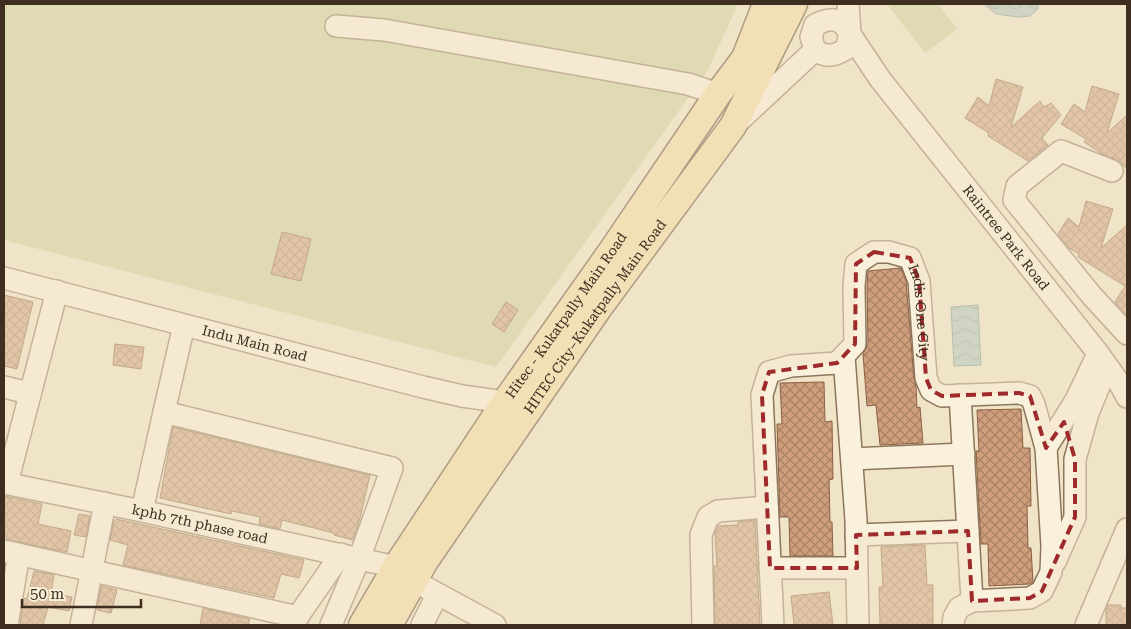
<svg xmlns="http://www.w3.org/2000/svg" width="1131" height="629" viewBox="0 0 1131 629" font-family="'Roboto Serif',serif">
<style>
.grass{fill:#c9cf9b}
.water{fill:url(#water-waves);stroke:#6f938a}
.building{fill:url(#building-cross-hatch);stroke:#8d5f41}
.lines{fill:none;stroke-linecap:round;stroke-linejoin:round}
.minor-casing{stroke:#8d765c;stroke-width:24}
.major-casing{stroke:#5b4430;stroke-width:29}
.minor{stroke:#faf1dc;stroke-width:21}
.major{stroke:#f3d9a0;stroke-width:26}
.marked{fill:none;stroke:#9e2a2b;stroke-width:4;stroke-dasharray:10 6;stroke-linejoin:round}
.labels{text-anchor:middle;stroke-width:4.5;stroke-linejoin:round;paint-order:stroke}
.street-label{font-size:14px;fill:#3d2e20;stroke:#f7eed8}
</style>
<defs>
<pattern id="water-waves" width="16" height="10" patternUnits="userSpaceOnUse" patternTransform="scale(1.25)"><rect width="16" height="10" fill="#a9c4bc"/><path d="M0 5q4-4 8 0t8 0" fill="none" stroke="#8ba098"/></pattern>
<pattern id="building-cross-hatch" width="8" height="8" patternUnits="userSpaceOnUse" patternTransform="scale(1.25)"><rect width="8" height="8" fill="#cf9f7d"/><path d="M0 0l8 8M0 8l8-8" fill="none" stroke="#a98266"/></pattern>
</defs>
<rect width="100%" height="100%" fill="#f0e4c8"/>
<!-- grass -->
<path class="grass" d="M4,4H738L708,70L496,367L4,240Z
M887,4H938L957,29L925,53Z"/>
<!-- water -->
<path class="water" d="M984,4H1038V9L1030,16L1018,17L996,14Z
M978,305L981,365L954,366L951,307Z"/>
<!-- building -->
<path class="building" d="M996,79L1023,87L1011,127L1040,101L1044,107L1051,103L1061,115L1042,138L1048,145L1028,161L988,136L989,133L965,118L978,97L989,106Z
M1092,86L1119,94L1107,133L1127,115V169L1117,160L1102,154L1084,142L1086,139L1061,124L1074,104L1085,112Z
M1086,201L1113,209L1101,248L1127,225V316L1115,302L1125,286L1078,257L1079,254L1069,248L1058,234L1068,218L1079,227Z
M282,232L311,239L301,281L271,274Z
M901,268L906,281L914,379L916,386L917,408L920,407L923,443L880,445L876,405L867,406L863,354L868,344L867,286L868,271Z
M4,295L33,302L17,369L4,366Z
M506,302L518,310L504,332L492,324Z
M115,344L144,347L141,369L113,365Z
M824,382L825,422L832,421L833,479L829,480L830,522H832L833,556H790L789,517H780L777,424H782L780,383Z
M1021,409L1023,448H1030L1031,506H1027L1028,548H1031L1033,582L1029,584L989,586L988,544H981L976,451H979L977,410Z
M173,427L370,475L360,518L353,540L334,535V533L282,520L280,529L259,524L260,517L232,511L231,514L160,498Z
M4,496L42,504L38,524L71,531L67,552L4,539Z
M79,514L90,516L86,537L74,535Z
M116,519L304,560L299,578L281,574L274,598L123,565L128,545L110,540L114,521Z
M755,520L760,625H715L714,566H717L715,533L718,526L738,525V522Z
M925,545L927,585H933V625H880L879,587H883L881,547Z
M34,571L54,575L51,593L72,597L69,611L48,607L43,625H20L24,598L27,599Z
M101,586L117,590L111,613L97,610Z
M829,592L833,625H794L791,596Z
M1108,605H1121V608H1127V625H1106V611Z
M203,608L250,619L248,625H200Z"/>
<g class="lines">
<defs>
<g id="minor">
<path id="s1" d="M848,4L850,34L846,49C835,56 826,58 815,50L811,37L815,25C831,17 841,17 850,34L880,79L1098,353L1120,384L1127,397"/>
<path d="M336,26L384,30L688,84L718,94"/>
<path d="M740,120L815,50"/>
<path d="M1112,171L1061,151L1017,186L1014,200L1092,296L1127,334"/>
<path id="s2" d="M4,278L423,387L462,396L505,402"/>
<path d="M844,356L856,520L858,625"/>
<path d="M4,387L29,393"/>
<path d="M960,395L972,601"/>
<path d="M164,412L184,325"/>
<path d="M1046,448L1076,400L1096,358"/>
<path d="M852,459L964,454"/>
<path id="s3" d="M4,483L142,511L396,567"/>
<path d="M7,483L57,291"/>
<path d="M142,511L164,412L392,468L359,559L331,625"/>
<path d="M856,535L968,531"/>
<path d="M4,551L298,617"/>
<path d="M1055,562L1075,517V459L1088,413L1107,367"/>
<path d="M770,568H857"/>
<path d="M414,581L495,625"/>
<path d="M7,625L19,554"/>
<path d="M81,625L105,503"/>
<path d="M292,625L341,554"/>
<path d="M422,625L437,595"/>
<path d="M703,625L701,535L708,517L718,511L767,507"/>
<path id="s4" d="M773,625L762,395L769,372L791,366L837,363L855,344L854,286L856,264L874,252H889L910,258L919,281L926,378L931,390L942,396L1019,393L1030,396L1034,404L1046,448L1052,546L1051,572L1042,591L1030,598L972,601L959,608L954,617L953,625"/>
<path d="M1086,625L1127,529"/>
</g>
<g id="major">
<path id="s5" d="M362,625L396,567L505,402L613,249L718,94L745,58L766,4"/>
<path id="s6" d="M389,625L425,561L598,309L733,126L794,4"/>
</g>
</defs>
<!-- minor casing -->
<use href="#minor" class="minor-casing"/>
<!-- major casing -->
<use href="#major" class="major-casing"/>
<!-- minor -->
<use href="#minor" class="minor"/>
<!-- major -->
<use href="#major" class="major"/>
</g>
<!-- marked area -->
<path d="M0 0H1131V629H0ZM874,252L910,258L919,281L926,378L931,390L942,396L1019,393L1030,396L1046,448L1064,422L1075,459V517L1042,591L1030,598L972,601L968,531L856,535L857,568H770L762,395L769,372L837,363L855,344L856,264Z" fill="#f0e4c8" fill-opacity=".55" fill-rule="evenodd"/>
<path class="marked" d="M874,252L910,258L919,281L926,378L931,390L942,396L1019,393L1030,396L1046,448L1064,422L1075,459V517L1042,591L1030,598L972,601L968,531L856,535L857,568H770L762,395L769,372L837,363L855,344L856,264Z"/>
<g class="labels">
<!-- street labels -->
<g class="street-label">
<text dy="5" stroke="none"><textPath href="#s1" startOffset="404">Raintree Park Road</textPath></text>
<text dy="5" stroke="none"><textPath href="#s4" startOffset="544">Indis One City</textPath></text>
<text dy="5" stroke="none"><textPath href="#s5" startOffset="371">Hitec - Kukatpally Main Road</textPath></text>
<text dy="5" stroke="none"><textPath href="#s6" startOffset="371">HITEC City–Kukatpally Main Road</textPath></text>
<text dy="5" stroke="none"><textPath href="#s2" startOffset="259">Indu Main Road</textPath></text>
<text dy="5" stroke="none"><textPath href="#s3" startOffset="200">kphb 7th phase road</textPath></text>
</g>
</g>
<!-- border -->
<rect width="1131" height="629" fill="none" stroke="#3d2e20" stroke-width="10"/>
<!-- scale -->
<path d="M22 599v8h119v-8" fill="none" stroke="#3d2e20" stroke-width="2.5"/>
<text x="30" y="599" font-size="15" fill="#3d2e20" stroke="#f7eed8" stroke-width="4" paint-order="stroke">50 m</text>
</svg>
